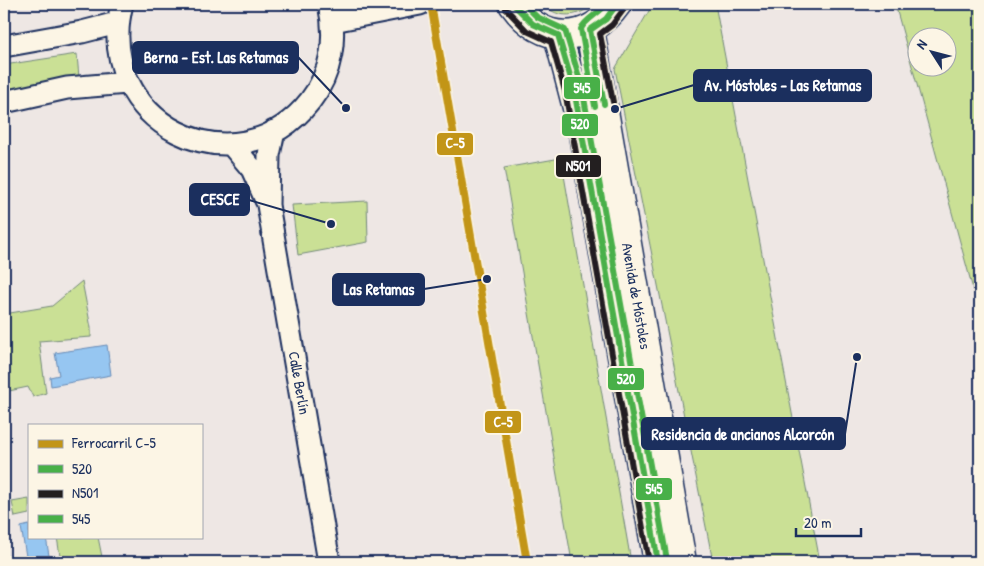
<svg xmlns="http://www.w3.org/2000/svg" width="984" height="566" viewBox="0 0 984 566" font-family="'Patrick Hand',sans-serif">
<style>
.green{fill:#cae095;stroke:#72887a;fill-rule:evenodd}
.water{fill:#96c6f1;stroke:#658ab6}
.lines{fill:none;stroke-linecap:round;stroke-linejoin:round}
.minor-casing{stroke:#1b2f5e;stroke-width:25}
.primary-casing{stroke:#1b2f5e;stroke-width:31}
.minor{stroke:#fcf5e5;stroke-width:21}
.primary{stroke:#fcf5e5;stroke-width:28}
.bus-1-casing{stroke:#fcf5e5;stroke-width:10}
.bus-2-casing{stroke:#fcf5e5;stroke-width:10}
.bus-3-casing{stroke:#fcf5e5;stroke-width:10}
.bus-1{stroke:#48b048;stroke-width:6}
.bus-2{stroke:#231f20;stroke-width:6}
.bus-3{stroke:#48b048;stroke-width:6}
.rail-1-casing{stroke:#fcf5e5;stroke-width:11}
.rail-1{stroke:#c29518;stroke-width:8}
.labels{text-anchor:middle;stroke-width:4;stroke-linejoin:round;paint-order:stroke}
.street-label{font-size:15px;fill:#1b2f5e;stroke:#fcf5e5}
.leader{fill:none;stroke:#1b2f5e;stroke-width:2}
.callout-dot{fill:#1b2f5e;stroke:#fcf5e5;stroke-width:2}
.callout{fill:#1b2f5e;stroke:#1b2f5e;stroke-width:2}
.callout-label{font-size:16px;text-anchor:middle;font-weight:bold;fill:#fff}
.line-badge{stroke:#fcf5e5;stroke-width:2}
.badge-label{font-size:14px;text-anchor:middle;font-weight:bold;fill:#fff}
</style>
<rect width="100%" height="100%" fill="#eee7e4"/>
<filter id="ink" filterUnits="userSpaceOnUse"><feTurbulence type="fractalNoise" baseFrequency=".02" numOctaves="2"/><feDisplacementMap in="SourceGraphic" scale="10" xChannelSelector="R" yChannelSelector="G"/><feConvolveMatrix kernelMatrix="1 2 1 2 8 2 1 2 1" color-interpolation-filters="sRGB"/></filter>
<g filter="url(#ink)">
<!-- green -->
<path class="green" d="M543,4H594C579,17 558,20 543,4Z
M653,4H715L820,562H713L615,69Z
M895,4H980V315ZM916,38H946V68H916Z
M77,54L79,78L4,92V65Z
M561,158L631,562H572L504,168Z
M367,201L368,242L298,255L292,205Z
M82,281L91,328V337L39,341L46,393L33,397L28,387L4,392V314L52,306Z
M29,499V514L15,517L12,502Z
M57,537H98L103,562H61Z"/>
<!-- water -->
<path class="water" d="M107,345L111,375L51,386L50,377L59,375L55,353Z
M29,525V537H46L50,562H27L21,527Z"/>
<g class="lines">
<defs>
<path id="minor" d="M122,4C92,122 236,195 310,101C332,73 337,38 329,4
M333,21L420,4
M4,46L82,32L117,23
M4,102L67,88L127,83
M274,131L269,155L268,205L329,562
M231,144L252,169L266,200"/>
<path id="primary" d="M513,4C542,45 588,45 617,4
M590,30L682,562
M558,35L581,123L658,562"/>
</defs>
<!-- minor casing -->
<use href="#minor" class="minor-casing"/>
<!-- primary casing -->
<use href="#primary" class="primary-casing"/>
<!-- minor -->
<use href="#minor" class="minor"/>
<!-- primary -->
<use href="#primary" class="primary"/>
<defs>
<path id="bus-1" d="M513,4L533,24L558,35L574,89L658,562
M604,104L590,30L606,19L617,4"/>
<path id="bus-2" d="M506,9L527,31L551,42L565,91L649,562
M613,102L600,34L612,25L624,9"/>
<path id="bus-3" d="M524,4L537,17L565,30L582,87L667,560
M595,106L581,29C585,19 600,13 606,4"/>
</defs>
<!-- bus-1 casing -->
<use href="#bus-1" class="bus-1-casing"/>
<!-- bus-2 casing -->
<use href="#bus-2" class="bus-2-casing"/>
<!-- bus-3 casing -->
<use href="#bus-3" class="bus-3-casing"/>
<!-- bus-1 -->
<use href="#bus-1" class="bus-1"/>
<!-- bus-2 -->
<use href="#bus-2" class="bus-2"/>
<!-- bus-3 -->
<use href="#bus-3" class="bus-3"/>
<defs>
<path id="rail-1" d="M431,4L527,562"/>
</defs>
<!-- rail-1 casing -->
<use href="#rail-1" class="rail-1-casing"/>
<!-- rail-1 -->
<use href="#rail-1" class="rail-1"/>
</g>
</g>
<g class="labels">
<!-- street labels -->
<g class="street-label">
<text transform="translate(636 296) rotate(80)" y="5">Avenida de Móstoles</text>
<text transform="translate(299 383) rotate(80)" y="5">Calle Berlín</text>
</g>
</g>
<!-- callouts -->
<path class="leader" d="M346 108L298 57M615 109L694 85M331 224L249 200M487 279L424 289M857 357L845 434"/>
<g class="callout-dot">
<circle cx="346" cy="108" r="5"/>
<circle cx="615" cy="109" r="5"/>
<circle cx="331" cy="224" r="5"/>
<circle cx="487" cy="279" r="5"/>
<circle cx="857" cy="357" r="5"/>
</g>
<g class="callout">
<rect x="133" y="42" width="165" height="31" rx="5"/>
<rect x="694" y="70" width="177" height="31" rx="5"/>
<rect x="190" y="184" width="59" height="31" rx="5"/>
<rect x="333" y="274" width="91" height="31" rx="5"/>
<rect x="642" y="418" width="203" height="31" rx="5"/>
</g>
<g class="callout-label">
<text x="216" y="63">Berna - Est. Las Retamas</text>
<text x="783" y="91">Av. Móstoles - Las Retamas</text>
<text x="220" y="205">CESCE</text>
<text x="379" y="295">Las Retamas</text>
<text x="743" y="440">Residencia de ancianos Alcorcón</text>
</g>
<g class="line-badge">
<rect x="563" y="76" width="38" height="24" rx="5" fill="#48b048"/>
<rect x="561" y="113" width="38" height="24" rx="5" fill="#48b048"/>
<rect x="436" y="132" width="38" height="24" rx="5" fill="#c29518"/>
<rect x="555" y="154" width="47" height="24" rx="5" fill="#231f20"/>
<rect x="607" y="367" width="38" height="24" rx="5" fill="#48b048"/>
<rect x="484" y="410" width="38" height="24" rx="5" fill="#c29518"/>
<rect x="635" y="477" width="38" height="24" rx="5" fill="#48b048"/>
</g>
<g class="badge-label">
<text x="582" y="93">545</text>
<text x="580" y="129">520</text>
<text x="455" y="148">C-5</text>
<text x="578" y="171">N501</text>
<text x="626" y="384">520</text>
<text x="503" y="427">C-5</text>
<text x="654" y="494">545</text>
</g>
<!-- margin -->
<rect width="984" height="566" fill="none" stroke="#fcf5e5" stroke-width="20"/>
<rect x="10" y="10" width="964" height="546" fill="none" stroke="#1b2f5e" stroke-width="2" filter="url(#ink)"/>
<!-- legend -->
<rect x="28" y="424" width="175" height="115" fill="#fcf5e5" stroke="#a2a6af"/>
<rect x="38" y="440" width="25" height="8" fill="#c29518" stroke="#a2a6af"/>
<text x="72" y="448" font-size="15" fill="#1b2f5e">Ferrocarril C-5</text>
<rect x="38" y="465" width="25" height="8" fill="#48b048" stroke="#a2a6af"/>
<text x="72" y="474" font-size="15" fill="#1b2f5e">520</text>
<rect x="38" y="490" width="25" height="8" fill="#231f20" stroke="#a2a6af"/>
<text x="72" y="498" font-size="15" fill="#1b2f5e">N501</text>
<rect x="38" y="515" width="25" height="8" fill="#48b048" stroke="#a2a6af"/>
<text x="72" y="524" font-size="15" fill="#1b2f5e">545</text>
<!-- north arrow -->
<g transform="translate(932 52) rotate(306)"><circle r="24" fill="#fcf5e5" stroke="#a2a6af"/>
<path d="M0-4L9 19L0 12L-9 19Z" fill="#1b2f5e"/>
<text y="-8" font-size="14" font-weight="bold" text-anchor="middle" fill="#1b2f5e">N</text>
</g>
<!-- scale -->
<path d="M796 528v8h65v-8" fill="none" stroke="#1b2f5e" stroke-width="2.5"/>
<text x="804" y="528" font-size="15" fill="#1b2f5e" stroke="#fcf5e5" stroke-width="4" paint-order="stroke">20 m</text>
</svg>
